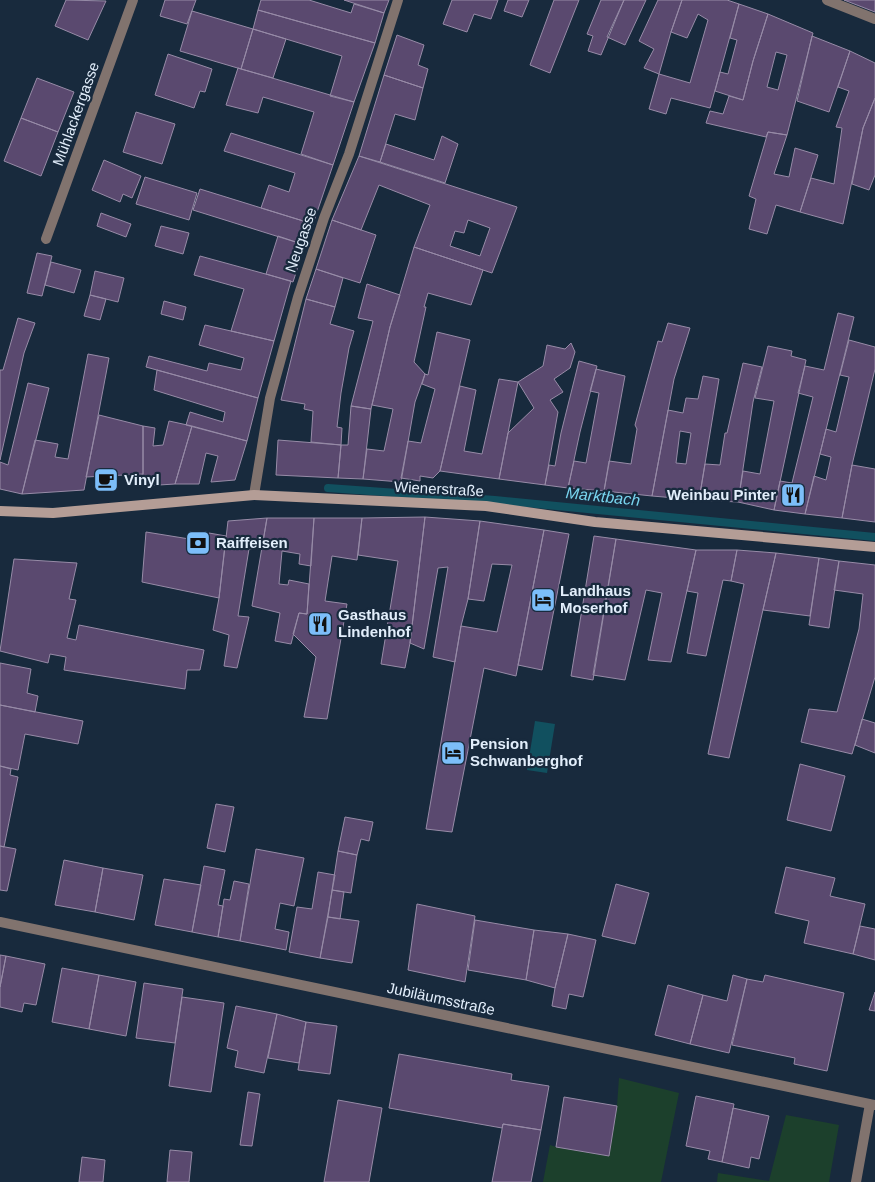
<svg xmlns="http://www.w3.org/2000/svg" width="875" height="1182" viewBox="0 0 875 1182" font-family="Arial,sans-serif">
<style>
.green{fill:#1c402c}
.water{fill:#11505f}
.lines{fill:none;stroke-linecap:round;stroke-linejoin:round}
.stream{stroke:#11505f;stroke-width:8}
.building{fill:#5a496f;stroke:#978ba7;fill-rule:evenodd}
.street{stroke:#81736e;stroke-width:10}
.secondary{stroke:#b49d96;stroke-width:10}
.labels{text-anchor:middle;stroke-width:4.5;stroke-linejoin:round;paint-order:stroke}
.street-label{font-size:15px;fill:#e2eefb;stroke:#182a3d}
.poi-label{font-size:15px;font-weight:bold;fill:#e2eefb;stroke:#182a3d;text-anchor:start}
.water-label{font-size:16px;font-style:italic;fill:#78d4ee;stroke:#182a3d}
</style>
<rect width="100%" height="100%" fill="#182a3d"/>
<!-- green -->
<path class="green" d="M619,1078L679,1093L661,1182H543L550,1145L556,1147L609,1156L617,1106Z
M786,1115L839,1125L829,1182H717L718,1173L769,1181Z"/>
<!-- water -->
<path class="water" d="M535,721L555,724L547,773L527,770Z"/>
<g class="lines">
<!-- stream -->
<path class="stream" d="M328,488L495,500L875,537"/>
</g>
<!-- building -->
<path class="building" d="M66,0L106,1L88,40L55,26Z
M165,0H196L187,24L160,16Z
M261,0H309L351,13L354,4L384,13L375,43L258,10Z
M344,0H389L384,13Z
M452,0H498L491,19L474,14L467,32L443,24Z
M508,0H529L522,17L504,11Z
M554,0H579L550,73L530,65Z
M601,0H624L601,55L588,51L593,36L587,34Z
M624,0H646L625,45L607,37Z
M658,0H682L671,32L659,74L644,68L654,49L639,41Z
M682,0H727L739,4L710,108L671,98L666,114L649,109L659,74L690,83L708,20L698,14L687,38L671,32Z
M844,0H875V12Z
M739,4L768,14L753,61L743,100L715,91L720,72L728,74L737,40L730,38Z
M258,10L375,43L354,102L330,96L342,56L253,29Z
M192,11L253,29L241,69L180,51Z
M768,14L813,33L787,135L768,132L766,137L706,123L710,111L723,114L729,96L743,100L753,61ZM776,52L787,55L778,90L767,87Z
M253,29L286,39L273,78L241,69Z
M397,35L424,45L418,65L428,69L423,88L384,75Z
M812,36L850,51L829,112L797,101Z
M850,51L875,63V98L863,128L843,224L800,212L811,178L834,184L842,128L836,127L849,91L838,87Z
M168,54L212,69L205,92L200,91L194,108L155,95Z
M238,68L354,102L333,165L301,154L314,112L263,97L258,113L226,105Z
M384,75L423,88L415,120L395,114L380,162L359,156Z
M37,78L74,92L58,132L21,118Z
M875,98V175L869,190L852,184L863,128Z
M136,112L175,124L162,164L123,152Z
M21,118L58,132L41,176L4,161Z
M768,132L787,135L774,174L789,177L795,148L818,155L800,212L776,205L767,234L749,229L756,199L749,196Z
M231,133L333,165L313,224L261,208L269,185L289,192L295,173L224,151Z
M442,136L458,144L445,183L380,162L386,144L434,160Z
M359,156L517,207L492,273L414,247L430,205L379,185L361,230L332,220ZM468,220L490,228L480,256L450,246L455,231L464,233Z
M104,160L141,176L132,198L123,194L120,202L92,190Z
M145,177L197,193L189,220L136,204Z
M200,189L313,224L305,245L193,210Z
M101,213L131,224L126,237L97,226Z
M332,220L376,235L360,283L316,269Z
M161,226L189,233L183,254L155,246Z
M278,236L305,245L293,282L266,274Z
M414,247L483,270L471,305L428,293L424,307H426L414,362L425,374L415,402L401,482L363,479L367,449L384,451L393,409L372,405L390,327Z
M37,253L52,256L42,296L27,293Z
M200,256L291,281L274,341L231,331L244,289L194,275Z
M51,262L81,270L74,293L45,285Z
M316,269L343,278L335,307L306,299Z
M95,271L124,278L118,302L90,295Z
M367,284L400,295L390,327L371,409L351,406L373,321L358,318Z
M90,295L106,299L100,320L84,316Z
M306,299L335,307L330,324L354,331L349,348L341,393L337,427L342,428L341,445L311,442L313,411L304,409L305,404L281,400Z
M164,301L186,307L183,320L161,314Z
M838,313L854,317L805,514L774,510L780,481L792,483L813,397L798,393L805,366L824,370Z
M18,318L35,323L24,353L0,460V370H3Z
M668,323L690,328L674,379L652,496L604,491L609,461L631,464L637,429L635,425L658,341L662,342Z
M205,325L274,341L258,398L146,367L149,356L207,371L209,363L241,370L244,358L199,345Z
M437,332L470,340L440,471L433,478L420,476V481L401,478L408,441L421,443L435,389L422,384L425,374L428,375Z
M849,340L875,347V369L852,465L842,518L805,514L814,476L826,480L831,457L820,454L826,429L836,432L849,377L840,375Z
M571,343L575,352L570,368L554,379L563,392L550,400L558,412L545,485L499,479L508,433L534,408L518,382L543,366L547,345L565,349Z
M768,346L792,351L791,356L806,360L774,510L738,502L743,471L760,474L774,401L755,398Z
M88,354L109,358L84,490L22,494L35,440L58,444L55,457L68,459Z
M579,361L597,366L580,432L568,488L545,485L549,465L555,466L561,433Z
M743,363L762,367L753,402L738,502L699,500L705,464L720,465L725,433H727Z
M596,369L625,376L604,491L568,488L574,461L586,463L599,393L590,391Z
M157,370L258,398L247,441L186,425L190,412L223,422L225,412L154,390Z
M703,376L719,379L699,500L652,496L668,410L683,413L686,398L698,399ZM680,431L691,433L686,464L676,463Z
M499,379L518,382L499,479L440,471L460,386L476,390L464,451L482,454Z
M28,383L49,388L22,494L0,489V462L8,465Z
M351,406L371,409L363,479L338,478L341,445H348Z
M99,415L143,426V474L86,477Z
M169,421L192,426L175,484L143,486V426L155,428L153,446L163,445Z
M192,426L247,441L235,480L211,482L218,456L206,453L199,484H175Z
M278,440L341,445L338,478L276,475Z
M852,465L875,469V522L842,518Z
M425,517L480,521L468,599L461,626L455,662L433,657L448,567L438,568L424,649L410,643Z
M425,517L410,643L405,668L381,664L398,561L358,555L362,518Z
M267,518L262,548L249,549L238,616L249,617L237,668L224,666L229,635L213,630L219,598L228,521Z
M267,518H314L311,566L299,564L300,554L282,551L279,584L288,585L289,580L309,584L307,614L299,613L291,644L275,641L280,613L252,606Z
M314,518H362L357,560L332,556L325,601L347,604L327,719L304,717L316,657L293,634L299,613L307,614Z
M480,521L544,530L516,676L484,668L452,832L426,829L461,626L497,632L512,565L492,564L484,601L468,599Z
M544,530L569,534L542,670L518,665Z
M146,532L208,542L209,533L226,536L219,598L142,582Z
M594,536L616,539L593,680L571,676Z
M616,539L696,550L671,662L648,660L662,593L646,590L625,680L593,675Z
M696,550H737L731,581L723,580L706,656L687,653L698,593L687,591Z
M737,550L776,553L729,758L708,754L744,584L731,581Z
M776,553L819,558L810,616L763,610Z
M819,558L839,561L829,628L809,625Z
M14,559L77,563L69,599L76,600L67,638L76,640L79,625L204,650L200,670H187L185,689L64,670L66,657L50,654L48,663L0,651Z
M839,561L875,565V677L852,754L801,742L809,709L837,712L859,629L863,594L834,590Z
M0,663L31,669L27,693L38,696L35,712L0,705Z
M0,705L83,721L78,744L25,734L18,770L0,766Z
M862,719L875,723V753L855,745Z
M800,764L845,776L831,831L787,820Z
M0,766L11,769L10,775L18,777L4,847L0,846Z
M216,804L234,807L225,852L207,848Z
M345,817L373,822L369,841L361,839L357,855L338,851Z
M0,846L16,849L7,891L0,890Z
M256,849L304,858L294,906L280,903L275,929L289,932L286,950L240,941Z
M338,851L357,855L351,893L332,890Z
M64,860L103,868L95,912L55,905Z
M204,866L225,870L218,905L223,906L218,937L192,932Z
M786,867L835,878L830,896L865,904L853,954L804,943L809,921L775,913Z
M103,868L143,875L134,920L95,912Z
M318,872L335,875L320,958L289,952L297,907L312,909Z
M164,879L201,885L192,932L155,925Z
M234,881L249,884L240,941L218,937L224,899L230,900Z
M616,884L649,893L635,944L602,936Z
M332,890L344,892L340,919L328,917Z
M417,904L475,916L465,982L408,970Z
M328,917L359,921L352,963L320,958Z
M475,920L534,930L526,980L468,970Z
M860,926L875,929V960L853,954Z
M534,930L568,934L555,988L526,980Z
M568,934L596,940L583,997L569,994L566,1009L552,1006L555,988Z
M0,955L6,956L0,987Z
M6,956L45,964L36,1005L24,1003L22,1012L0,1007V987Z
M62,968L99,975L89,1029L52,1022Z
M99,975L136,982L126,1036L89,1029Z
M733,975L747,979L729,1053L690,1044L703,995L727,1001Z
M765,975L844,993L827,1071L794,1064L795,1058L732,1045L747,979L763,982Z
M144,983L183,989L175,1043L136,1038Z
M668,985L703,995L690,1044L655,1035Z
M875,992V1011L869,1010Z
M182,997L224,1003L211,1092L169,1086Z
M236,1006L277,1014L264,1073L235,1067L238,1051L227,1048Z
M277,1014L306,1022L299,1063L268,1058Z
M306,1022L337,1026L330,1074L298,1070Z
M399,1054L512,1074L511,1080L549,1086L541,1130L503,1124L502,1128L389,1108Z
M248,1092L260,1094L252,1146L240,1145Z
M696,1096L734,1104L722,1162L708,1159L710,1151L686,1146Z
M564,1097L617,1106L609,1156L556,1147Z
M338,1100L382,1108L369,1182H324Z
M733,1108L769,1116L759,1159L751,1157L749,1168L722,1162Z
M503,1124L541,1130L531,1182H492Z
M170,1150L192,1152L189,1182H167Z
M82,1157L105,1160L103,1182H79Z"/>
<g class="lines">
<!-- street -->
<path class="street" d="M827,0L875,19
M46,239L133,0
M254,495L270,398L298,297L324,218L349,154L398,0
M0,922L875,1105
M856,1182L870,1104"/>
<!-- secondary -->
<path class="secondary" d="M0,511L53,513L254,495L486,506L595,522L875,547"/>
</g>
<!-- icons -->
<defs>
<symbol id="cafe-square" viewBox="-11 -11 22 22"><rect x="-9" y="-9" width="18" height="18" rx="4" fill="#7cbef9" stroke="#182a3d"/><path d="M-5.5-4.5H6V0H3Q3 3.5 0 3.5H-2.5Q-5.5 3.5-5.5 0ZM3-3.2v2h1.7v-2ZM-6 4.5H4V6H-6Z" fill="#111"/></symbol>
<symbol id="restaurant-square" viewBox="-11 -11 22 22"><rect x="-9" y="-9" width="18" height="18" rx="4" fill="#7cbef9" stroke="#182a3d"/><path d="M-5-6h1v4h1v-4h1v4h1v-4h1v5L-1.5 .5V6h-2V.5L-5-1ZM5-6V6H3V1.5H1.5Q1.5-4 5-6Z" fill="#111"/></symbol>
<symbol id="bank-square" viewBox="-11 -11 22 22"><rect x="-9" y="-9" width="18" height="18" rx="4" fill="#7cbef9" stroke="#182a3d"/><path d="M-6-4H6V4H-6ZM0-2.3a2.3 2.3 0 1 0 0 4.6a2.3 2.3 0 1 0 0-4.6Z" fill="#111"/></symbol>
<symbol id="hotel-square" viewBox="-11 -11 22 22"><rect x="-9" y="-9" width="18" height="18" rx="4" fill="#7cbef9" stroke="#182a3d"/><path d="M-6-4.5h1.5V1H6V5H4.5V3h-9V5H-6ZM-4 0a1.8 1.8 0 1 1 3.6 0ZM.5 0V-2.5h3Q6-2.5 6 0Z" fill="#111"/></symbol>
</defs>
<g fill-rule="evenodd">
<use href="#cafe-square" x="92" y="466" width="28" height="28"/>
<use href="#restaurant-square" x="779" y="481" width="28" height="28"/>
<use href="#bank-square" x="184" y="529" width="28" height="28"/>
<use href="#hotel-square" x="529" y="586" width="28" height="28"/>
<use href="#restaurant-square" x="306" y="610" width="28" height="28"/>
<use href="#hotel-square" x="439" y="739" width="28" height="28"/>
</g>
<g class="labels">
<!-- street labels -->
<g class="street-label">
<text transform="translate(76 114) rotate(-70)" y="5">Mühlackergasse</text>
<text transform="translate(301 240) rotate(-71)" y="5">Neugasse</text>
<text transform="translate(439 489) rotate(3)" y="5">Wienerstraße</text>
<text transform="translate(441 999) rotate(12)" y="5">Jubiläumsstraße</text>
</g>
<!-- poi labels -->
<g class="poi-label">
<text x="124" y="485">Vinyl</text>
<text x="776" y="500" text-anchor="end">Weinbau Pinter</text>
<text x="216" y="548">Raiffeisen</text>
<text x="560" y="596">Landhaus<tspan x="560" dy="17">Moserhof</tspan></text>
<text x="338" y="620">Gasthaus<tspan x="338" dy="17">Lindenhof</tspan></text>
<text x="470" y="749">Pension<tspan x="470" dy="17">Schwanberghof</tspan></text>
</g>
<!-- water labels -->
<g class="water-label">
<text transform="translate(603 496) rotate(6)" y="6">Marktbach</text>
</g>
</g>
</svg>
